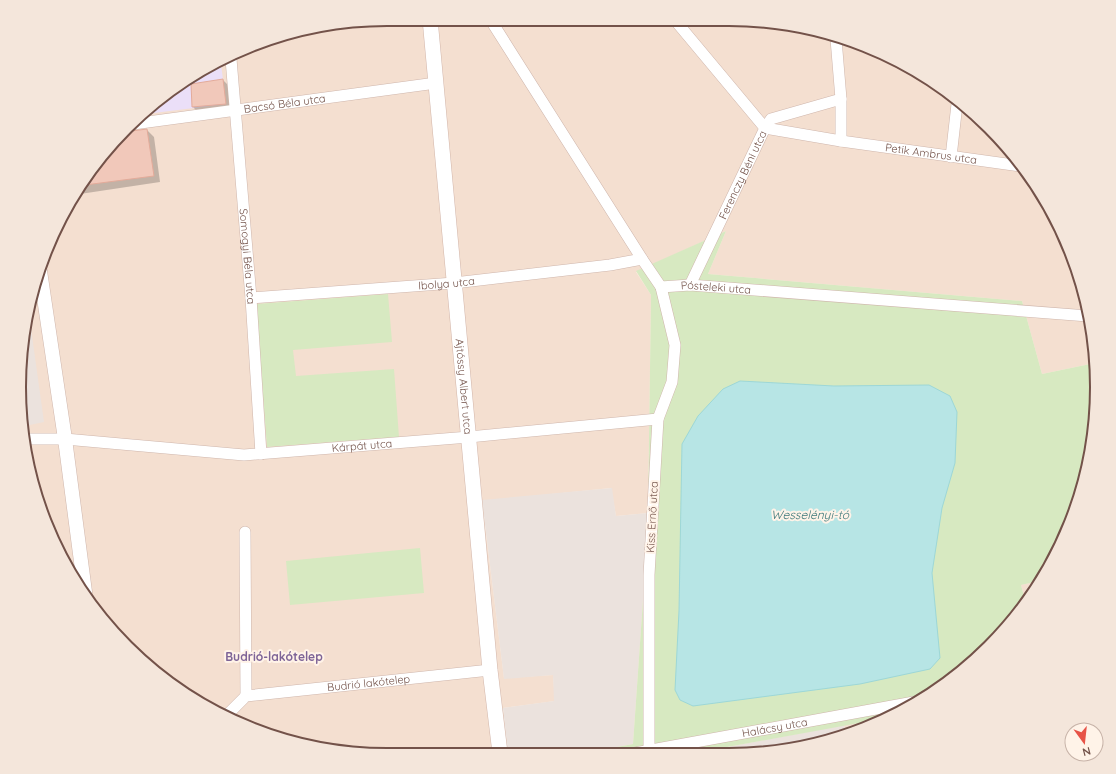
<svg xmlns="http://www.w3.org/2000/svg" width="1116" height="774" viewBox="0 0 1116 774" font-family="Quicksand,sans-serif">
<style>
.residential{fill:#f4dfd0}
.industrial{fill:#ebe2dd}
.education{fill:#ebdff8}
.green{fill:#d7e9c1}
.water{fill:#b7e5e5;stroke:#9dd7d7}
.shadow{fill:#0003}
.building{fill:#f1c8ba;stroke:#e4ab9a}
.lines{fill:none;stroke-linecap:round;stroke-linejoin:round}
.minor-casing{stroke:#cfb6ac;stroke-width:12}
.tertiary-casing{stroke:#cfb6ac;stroke-width:15}
.secondary-casing{stroke:#d2b5a9;stroke-width:16}
.minor{stroke:#fff;stroke-width:11}
.tertiary{stroke:#fff;stroke-width:14}
.secondary{stroke:#fff;stroke-width:15}
.labels{text-anchor:middle;stroke-width:4;stroke-linejoin:round;paint-order:stroke}
.street-label{font-size:11px;fill:#735249;stroke:#fff3e8}
.water-label{font-size:12px;font-style:italic;fill:#3c7879;stroke:#fff3e8}
.neighbourhood-label{font-size:12px;font-weight:bold;fill:#7e6497;stroke:#fff3e8}
.rim{fill:none;stroke:#735249;stroke-width:2}
</style>
<rect width="100%" height="100%" fill="#fceee2"/>
<!-- residential -->
<path class="residential" d="M387,19H729L801,26L913,68L1006,144L1048,203L1077,268L1094,339L1095,363L1042,374L1022,301L708,274L726,231L636,272L651,295L648,513L616,516L611,488L482,501L504,678L553,675L555,701L503,708L508,753L363,754L292,743L224,717L163,679L110,630L57,550L26,459L22,339L47,246L110,145L183,81L292,32Z
M1039,581L1026,604L1021,585Z
M886,719L845,731L844,725Z"/>
<!-- industrial -->
<path class="industrial" d="M29,314L44,422L25,426L22,339Z
M612,488L616,516L648,513L645,571L633,744L585,753H508L503,708L554,701L553,675L504,679L482,500Z
M844,725L845,731L777,752H700Z"/>
<!-- education -->
<path class="education" d="M221,64L226,104L146,114L183,81Z"/>
<!-- green -->
<path class="green" d="M726,231L708,274L1022,301L1042,374L1095,363L1096,411L1085,482L1059,550L1039,581L1021,585L1026,604L1021,611L972,664L892,717L700,752L585,753L633,744L645,571L648,513L651,295L636,271Z
M388,294L392,342L293,350L296,376L394,369L399,437L267,447L256,304Z
M420,548L424,593L290,605L286,561Z"/>
<!-- water -->
<path class="water" d="M740,381L834,386L929,385L950,396L957,412L955,463L942,508L932,573L940,658L930,669L860,684L693,706L680,700L675,690L679,611L682,444L698,416L723,389Z"/>
<!-- shadow -->
<path class="shadow" d="M223,80L228,85L231,109L198,112L193,107L192,85Z
M147,130L154,137L160,182L80,194L110,145L123,134Z
M168,673L173,678L174,686L163,679L158,674Z"/>
<!-- building -->
<path class="building" d="M223,79L226,104L192,107L191,84Z
M147,129L154,176L85,185L110,145L124,132Z"/>
<g class="lines">
<defs>
<g id="minor">
<path d="M490,19L642,259L661,287L675,345L672,382L658,419L649,575V750"/>
<path d="M674,19L765,128"/>
<path d="M836,39L841,99V141"/>
<path id="s1" d="M231,59L251,298L261,454"/>
<path id="s2" d="M133,124L436,83"/>
<path id="s3" d="M765,128L841,141L1021,166"/>
<path d="M951,157L957,104"/>
<path id="s4" d="M690,285L765,128L771,119L841,99"/>
<path id="s5" d="M661,287L690,285L1088,316"/>
<path id="s6" d="M251,298L454,283L610,265L642,259"/>
<path id="s7" d="M25,439H65L244,455L469,437L658,419"/>
<path d="M245,532L246,696"/>
<path id="s8" d="M225,717L246,696L490,670"/>
<path id="s9" d="M635,753L914,702"/>
</g>
<path id="tertiary" d="M40,271L65,439L85,592"/>
<g id="secondary">
<path id="s10" d="M430,19L490,670L500,753"/>
</g>
</defs>
<!-- minor casing -->
<use href="#minor" class="minor-casing"/>
<!-- tertiary casing -->
<use href="#tertiary" class="tertiary-casing"/>
<!-- secondary casing -->
<use href="#secondary" class="secondary-casing"/>
<!-- minor -->
<use href="#minor" class="minor"/>
<!-- tertiary -->
<use href="#tertiary" class="tertiary"/>
<!-- secondary -->
<use href="#secondary" class="secondary"/>
</g>
<g class="labels">
<!-- street labels -->
<g class="street-label">
<text dy="4" stroke="none"><textPath href="#s2" startOffset="153">Bacsó Béla utca</textPath></text>
<text dy="4" stroke="none"><textPath href="#s3" startOffset="168">Petik Ambrus utca</textPath></text>
<text dy="4" stroke="none"><textPath href="#s4" startOffset="122">Ferenczy Béni utca</textPath></text>
<text dy="4" stroke="none"><textPath href="#s1" startOffset="198">Somogyi Béla utca</textPath></text>
<text dy="4" stroke="none"><textPath href="#s6" startOffset="196">Ibolya utca</textPath></text>
<text dy="4" stroke="none"><textPath href="#s5" startOffset="55">Pósteleki utca</textPath></text>
<text dy="4" stroke="none"><textPath href="#s10" startOffset="369">Ajtóssy Albert utca</textPath></text>
<text dy="4" stroke="none"><textPath href="#s7" startOffset="338">Kárpát utca</textPath></text>
<text transform="translate(652 517) rotate(-87)" y="4">Kiss Ernő utca</text>
<text dy="4" stroke="none"><textPath href="#s8" startOffset="153">Budrió lakótelep</textPath></text>
<text dy="4" stroke="none"><textPath href="#s9" startOffset="142">Halácsy utca</textPath></text>
</g>
<!-- water labels -->
<g class="water-label">
<text x="810" y="519">Wesselényi-tó</text>
</g>
<!-- neighbourhood labels -->
<g class="neighbourhood-label">
<text x="274" y="661">Budrió-lakótelep</text>
</g>
</g>
<!-- crop -->
<path d="M0 0H1116V774H0ZM387 26H729A361 361 0 0 1 1090 387V387A361 361 0 0 1 729 748H387A361 361 0 0 1 26 387V387A361 361 0 0 1 387 26Z" fill="#f4e6db" fill-rule="evenodd"/>
<path class="rim" d="M387 26H729A361 361 0 0 1 1090 387V387A361 361 0 0 1 729 748H387A361 361 0 0 1 26 387V387A361 361 0 0 1 387 26Z"/>
<!-- north arrow -->
<g transform="translate(1084 742) rotate(165)"><circle r="19" fill="#fff3e8" stroke="#c7b3a8"/>
<path d="M0-3L7 15L0 10L-7 15Z" fill="#e75347"/>
<text y="-6" font-size="11" font-weight="bold" text-anchor="middle" fill="#735249">N</text>
</g>
</svg>
